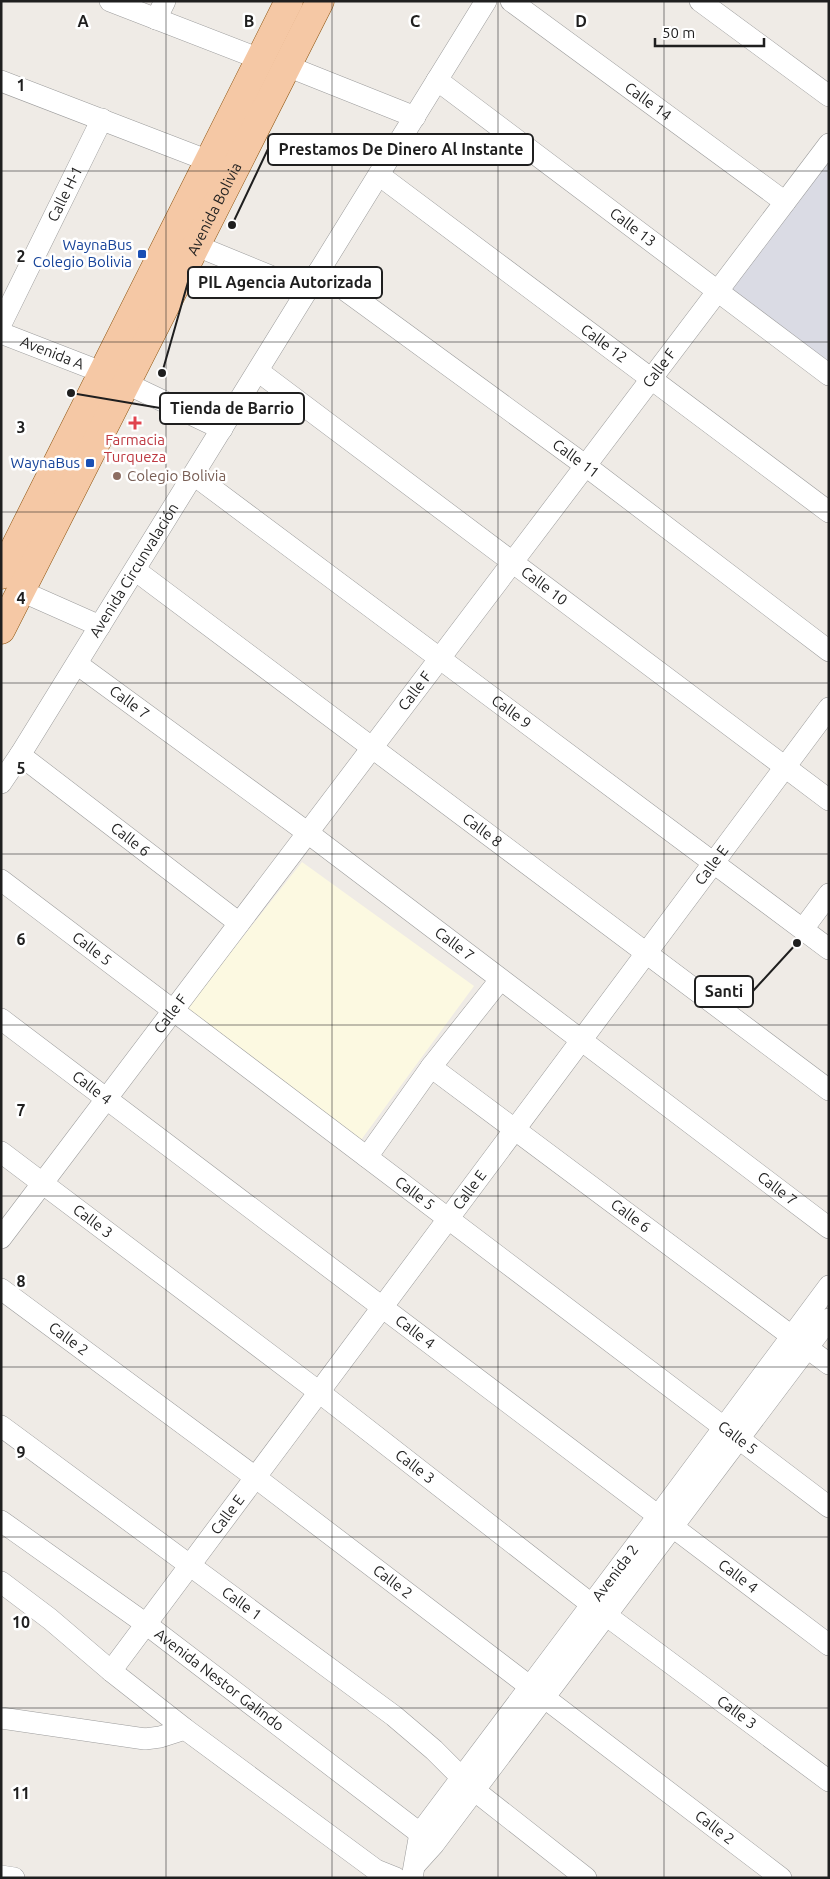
<svg xmlns="http://www.w3.org/2000/svg" width="830" height="1879" viewBox="0 0 830 1879" font-family="Ubuntu,sans-serif">
<style>
.education{fill:#fcf9e1}
.plaza{fill:#dadbe4}
.lines{fill:none;stroke-linecap:round;stroke-linejoin:round}
.minor-casing{stroke:#9c9c9c;stroke-width:22}
.major-casing{stroke:#8d520c;stroke-width:29}
.minor{stroke:#fff;stroke-width:21}
.major{stroke:#f5c8a5;stroke-width:28}
.grid{fill:none;stroke:#1f1f1f;stroke-width:1;stroke-opacity:0.55}
.transit-dot{fill:#1a4fb4;stroke:#fff;stroke-width:2}
.health-dot{fill:#e0444e;stroke:#fff;stroke-width:2}
.education-dot{fill:#8d6e63;stroke:#fff;stroke-width:2}
.labels{text-anchor:middle;stroke-width:5;stroke-linejoin:round;paint-order:stroke}
.street-label{font-size:15px;fill:#1f1f1f;stroke:#fff}
.transit-label{font-size:15px;fill:#164399;stroke:#fff;text-anchor:end}
.health-label{font-size:15px;fill:#be3a42;stroke:#fff}
.education-label{font-size:15px;fill:#785e54;stroke:#fff;text-anchor:start}
.grid-label{font-size:16px;text-anchor:middle;font-weight:bold;fill:#1f1f1f;stroke:#fff;stroke-width:5;stroke-linejoin:round;paint-order:stroke}
.leader{fill:none;stroke:#1f1f1f;stroke-width:2}
.callout-dot{fill:#1f1f1f;stroke:#fff;stroke-width:2}
.callout{fill:#fff;stroke:#1f1f1f;stroke-width:2}
.callout-label{font-size:16px;text-anchor:middle;font-weight:bold;fill:#1f1f1f}
</style>
<rect width="100%" height="100%" fill="#efebe6"/>
<!-- education -->
<path class="education" d="M302,862L474,986L361,1140L186,1009Z"/>
<!-- plaza -->
<path class="plaza" d="M829,149V363L726,287Z"/>
<g class="lines">
<defs>
<g id="minor">
<path d="M110,1L260,59"/>
<path id="s1" d="M511,1L785,202"/>
<path d="M700,1L829,96"/>
<path d="M156,19L165,1"/>
<path d="M287,66L415,117"/>
<path id="s2" d="M437,80L829,375"/>
<path d="M1,81L209,161"/>
<path id="s3" d="M379,175L829,512"/>
<path d="M197,246L307,291"/>
<path id="s4" d="M319,271L586,466L829,651"/>
<path id="s5" d="M1,324L102,119"/>
<path id="s6" d="M1,333L104,373L222,429"/>
<path id="s7" d="M258,371L829,800"/>
<path id="s8" d="M194,475L829,949"/>
<path id="s9" d="M135,570L829,1090"/>
<path d="M21,591L100,626"/>
<path id="s10" d="M77,664L308,833L829,1228"/>
<path id="s11" d="M20,755L239,923"/>
<path id="s12" d="M1,783L20,755L486,1"/>
<path id="s13" d="M1,880L829,1507"/>
<path d="M803,929L829,894"/>
<path id="s14" d="M1,1019L829,1645"/>
<path id="s15" d="M431,1067L829,1364"/>
<path id="s16" d="M1,1152L319,1392L591,1604L829,1781"/>
<path d="M367,1157L431,1067L500,980"/>
<path id="s17" d="M1,1238L829,144"/>
<path id="s18" d="M1,1289L255,1477L781,1878"/>
<path id="s19" d="M1,1426L394,1716L434,1750L474,1790L586,1878"/>
<path id="s20" d="M1,1521L146,1624L430,1841"/>
<path d="M1,1582L50,1619L111,1671L185,1729L376,1870L396,1878"/>
<path id="s21" d="M111,1671L829,708"/>
<path d="M1,1718L145,1739L160,1737L185,1729"/>
<path d="M415,1865L434,1844L829,1319"/>
<path d="M1,1876L14,1878"/>
<path id="s22" d="M412,1878L420,1833L658,1516L829,1286"/>
</g>
<g id="major">
<path d="M1,575L289,1"/>
<path id="s23" d="M1,630L320,1"/>
</g>
</defs>
<!-- minor casing -->
<use href="#minor" class="minor-casing"/>
<!-- major casing -->
<use href="#major" class="major-casing"/>
<!-- minor -->
<use href="#minor" class="minor"/>
<!-- major -->
<use href="#major" class="major"/>
</g>
<!-- grid -->
<path class="grid" d="M166,1V1878M332,1V1878M498,1V1878M664,1V1878M1,171H829M1,342H829M1,512H829M1,683H829M1,854H829M1,1025H829M1,1196H829M1,1367H829M1,1537H829M1,1708H829"/>
<!-- markers -->
<g class="transit-dot">
<rect x="137" y="249" width="10" height="10" rx="2.5"/>
<rect x="85" y="458" width="10" height="10" rx="2.5"/>
</g>
<path class="health-dot" d="M132.5 415.5h5v5h5v5h-5v5h-5v-5h-5v-5h5z"/>
<circle class="education-dot" cx="117" cy="476" r="5"/>
<g class="labels">
<!-- street labels -->
<g class="street-label">
<text dy="5" stroke="none"><textPath href="#s1" startOffset="170">Calle 14</textPath></text>
<text dy="5" stroke="none"><textPath href="#s5" startOffset="145">Calle H-1</textPath></text>
<text dy="5" stroke="none"><textPath href="#s23" startOffset="472">Avenida Bolivia</textPath></text>
<text dy="5" stroke="none"><textPath href="#s2" startOffset="245">Calle 13</textPath></text>
<text dy="5" stroke="none"><textPath href="#s3" startOffset="281">Calle 12</textPath></text>
<text dy="5" stroke="none"><textPath href="#s6" startOffset="55">Avenida A</textPath></text>
<text dy="5" stroke="none"><textPath href="#s17" startOffset="1091">Calle F</textPath></text>
<text dy="5" stroke="none"><textPath href="#s4" startOffset="318">Calle 11</textPath></text>
<text dy="5" stroke="none"><textPath href="#s12" startOffset="251">Avenida Circunvalación</textPath></text>
<text dy="5" stroke="none"><textPath href="#s7" startOffset="358">Calle 10</textPath></text>
<text dy="5" stroke="none"><textPath href="#s17" startOffset="686">Calle F</textPath></text>
<text dy="5" stroke="none"><textPath href="#s10" startOffset="65">Calle 7</textPath></text>
<text dy="5" stroke="none"><textPath href="#s8" startOffset="396">Calle 9</textPath></text>
<text dy="5" stroke="none"><textPath href="#s9" startOffset="434">Calle 8</textPath></text>
<text dy="5" stroke="none"><textPath href="#s11" startOffset="139">Calle 6</textPath></text>
<text dy="5" stroke="none"><textPath href="#s21" startOffset="1005">Calle E</textPath></text>
<text dy="5" stroke="none"><textPath href="#s10" startOffset="470">Calle 7</textPath></text>
<text dy="5" stroke="none"><textPath href="#s13" startOffset="114">Calle 5</textPath></text>
<text dy="5" stroke="none"><textPath href="#s17" startOffset="281">Calle F</textPath></text>
<text dy="5" stroke="none"><textPath href="#s14" startOffset="114">Calle 4</textPath></text>
<text dy="5" stroke="none"><textPath href="#s21" startOffset="600">Calle E</textPath></text>
<text dy="5" stroke="none"><textPath href="#s10" startOffset="875">Calle 7</textPath></text>
<text dy="5" stroke="none"><textPath href="#s13" startOffset="519">Calle 5</textPath></text>
<text dy="5" stroke="none"><textPath href="#s15" startOffset="249">Calle 6</textPath></text>
<text dy="5" stroke="none"><textPath href="#s16" startOffset="115">Calle 3</textPath></text>
<text dy="5" stroke="none"><textPath href="#s14" startOffset="519">Calle 4</textPath></text>
<text dy="5" stroke="none"><textPath href="#s18" startOffset="84">Calle 2</textPath></text>
<text dy="5" stroke="none"><textPath href="#s13" startOffset="924">Calle 5</textPath></text>
<text dy="5" stroke="none"><textPath href="#s16" startOffset="520">Calle 3</textPath></text>
<text dy="5" stroke="none"><textPath href="#s21" startOffset="195">Calle E</textPath></text>
<text dy="5" stroke="none"><textPath href="#s22" startOffset="371">Avenida 2</textPath></text>
<text dy="5" stroke="none"><textPath href="#s14" startOffset="924">Calle 4</textPath></text>
<text dy="5" stroke="none"><textPath href="#s18" startOffset="489">Calle 2</textPath></text>
<text dy="5" stroke="none"><textPath href="#s19" startOffset="299">Calle 1</textPath></text>
<text dy="5" stroke="none"><textPath href="#s20" startOffset="270">Avenida Nestor Galindo</textPath></text>
<text dy="5" stroke="none"><textPath href="#s16" startOffset="925">Calle 3</textPath></text>
<text dy="5" stroke="none"><textPath href="#s18" startOffset="894">Calle 2</textPath></text>
</g>
<!-- transit labels -->
<g class="transit-label">
<text x="132" y="250">WaynaBus<tspan x="132" dy="17">Colegio Bolivia</tspan></text>
<text x="80" y="468">WaynaBus</text>
</g>
<!-- health labels -->
<g class="health-label">
<text x="135" y="445">Farmacia<tspan x="135" dy="17">Turqueza</tspan></text>
</g>
<!-- education labels -->
<g class="education-label">
<text x="127" y="481">Colegio Bolivia</text>
</g>
</g>
<g class="grid-label">
<text x="83" y="27">A</text>
<text x="249" y="27">B</text>
<text x="415" y="27">C</text>
<text x="581" y="27">D</text>
<text x="21" y="91">1</text>
<text x="21" y="262">2</text>
<text x="21" y="433">3</text>
<text x="21" y="604">4</text>
<text x="21" y="774">5</text>
<text x="21" y="945">6</text>
<text x="21" y="1116">7</text>
<text x="21" y="1287">8</text>
<text x="21" y="1458">9</text>
<text x="21" y="1628">10</text>
<text x="21" y="1799">11</text>
</g>
<!-- callouts -->
<path class="leader" d="M232 225L268 149M162 373L188 282M71 393L160 408M797 943L753 991"/>
<g class="callout-dot">
<circle cx="232" cy="225" r="5"/>
<circle cx="162" cy="373" r="5"/>
<circle cx="71" cy="393" r="5"/>
<circle cx="797" cy="943" r="5"/>
</g>
<g class="callout">
<rect x="268" y="134" width="265" height="31" rx="5"/>
<rect x="188" y="267" width="194" height="31" rx="5"/>
<rect x="160" y="393" width="144" height="31" rx="5"/>
<rect x="695" y="976" width="58" height="31" rx="5"/>
</g>
<g class="callout-label">
<text x="401" y="155">Prestamos De Dinero Al Instante</text>
<text x="285" y="288">PIL Agencia Autorizada</text>
<text x="232" y="414">Tienda de Barrio</text>
<text x="724" y="997">Santi</text>
</g>
<!-- border -->
<rect width="830" height="1879" fill="none" stroke="#1f1f1f" stroke-width="5"/>
<!-- scale -->
<path d="M655 38v8h109v-8" fill="none" stroke="#1f1f1f" stroke-width="2.5"/>
<text x="662" y="38" font-size="15" fill="#1f1f1f" stroke="#ffffff" stroke-width="4" paint-order="stroke">50 m</text>
</svg>
